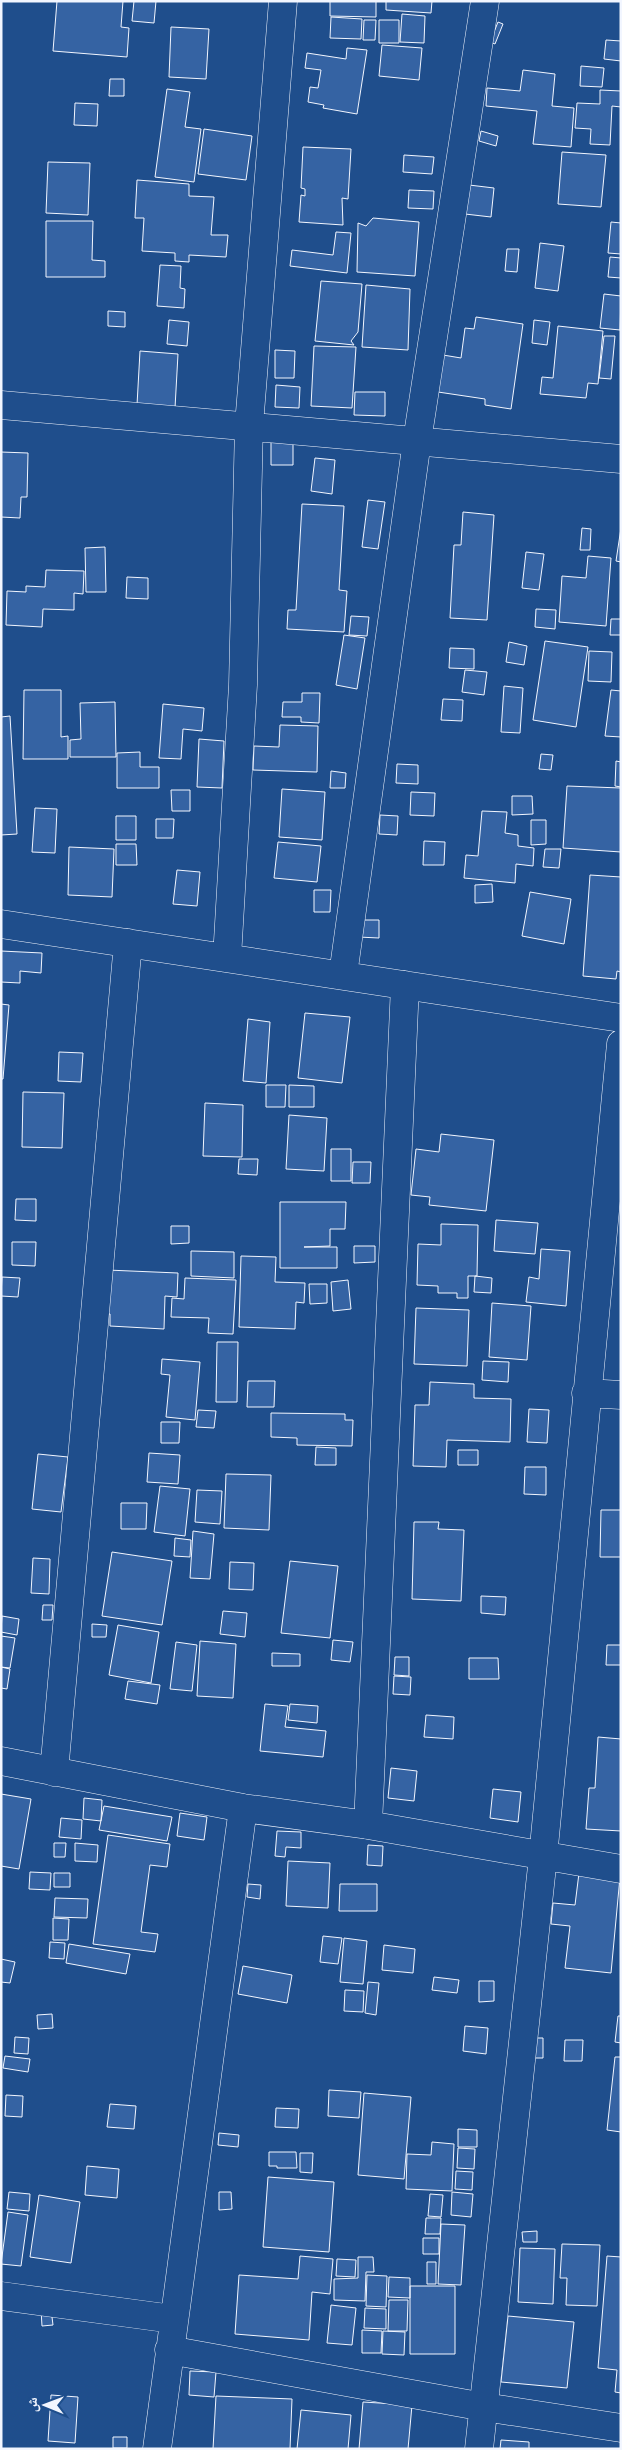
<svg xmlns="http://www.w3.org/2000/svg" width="622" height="2450" viewBox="0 0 622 2450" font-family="Barlow,'Noto Naskh Arabic',sans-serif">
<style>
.building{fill:#3563a3;stroke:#f2f6ff}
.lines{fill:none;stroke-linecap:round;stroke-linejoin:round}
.minor-casing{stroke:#f2f6ff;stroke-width:29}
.minor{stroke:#1f4e8c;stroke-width:28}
</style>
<rect width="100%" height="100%" fill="#1f4e8c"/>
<!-- building -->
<path class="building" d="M57,1H123L121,27L129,28L127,57L53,51Z
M134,1H156L154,23L132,21Z
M330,1H376V17L330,16Z
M386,1H432L431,13L386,10Z
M402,14L425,16L424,43L400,42Z
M331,17L362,19L361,39L330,38Z
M364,20H376L375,40H363Z
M379,20H399V43H379Z
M498,22L503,24L495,44L490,42Z
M171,27L209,29L206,79L169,77Z
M606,40L621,41V61L604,59Z
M382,45L422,48L419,80L379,76Z
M347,48L367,50L357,114L323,108L324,105L308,102L310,87L318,88L321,70L305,68L307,53L346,59Z
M581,66L604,68L602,87L580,86Z
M523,70L555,74L552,106L574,108L571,147L533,144L537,111L486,106L487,88L520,91Z
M110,79H124V96H109Z
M167,89L190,92L185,127L201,129L194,182L155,177Z
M600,90L621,91V107L612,106L610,145L590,144L591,129L575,128L577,103L600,104Z
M75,103L98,104L97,126L74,125Z
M204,129L252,136L246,180L198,174Z
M481,131L498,136L496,146L479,141Z
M303,147L351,149L348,199L342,198L343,225L299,222L301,195L305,196V189L301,188Z
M562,152L606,155L601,207L558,204Z
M404,155L434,157L432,174L403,172Z
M48,162L90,163L88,215L46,213Z
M137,180L189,184V196L214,197L211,235H228L226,257L189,255V262L175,261V253L142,251L144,218H135Z
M469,185L494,188L491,217L465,214Z
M409,190L434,191L433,209L408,208Z
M373,218L419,222L415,276L357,272L358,223L366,226Z
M46,221H93L92,260L105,261V277H46Z
M611,222L621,223V254L608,253Z
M336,232L351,233L347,273L290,266L292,250L333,255Z
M540,243L564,246L558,291L535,288Z
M507,249H519L517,272L505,271Z
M610,257L621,258V278L608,277Z
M160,265L181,266L180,288L185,289L184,308L157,306Z
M321,281L362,284L358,332L351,341L354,345L315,341Z
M366,285L410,289L408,350L362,347Z
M604,294L621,296L620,330L600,328Z
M108,311L125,312V327L108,326Z
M476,317L523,324L511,409L485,405V399L438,392L443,355L461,358L465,328L474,329Z
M169,320L189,322L187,346L167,344Z
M534,320L550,322L547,345L532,343Z
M558,326L603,331L598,384L588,383L586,398L540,394L542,377L553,378Z
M604,336H615L611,379L599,378Z
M314,346L356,347L352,408L311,406Z
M275,350L295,351L294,378H275Z
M140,351L178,354L175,408L137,405Z
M276,385L300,387L299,408L275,407Z
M355,392H385V416L354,415Z
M293,440V465H271V441Z
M1,452L28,453L27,497H21L20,518L1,517Z
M315,458L335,460L332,494L311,491Z
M368,500L385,502L378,549L362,547Z
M302,504L344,506L339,590L347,591L344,632L287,629L288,610H296Z
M463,512L494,515L487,620L450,618L454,545H461Z
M582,528L591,529L590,550H580Z
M621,528V562L616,561Z
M105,547L106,592H86L85,548Z
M526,552L544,554L539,590L522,588Z
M588,556L611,558L606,626L559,622L562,576L586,578Z
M46,570L84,571L83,594L74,593V610L43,609L42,627L6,625L7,591L26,592V586L45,587Z
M127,577L148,578V599L126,598Z
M536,609L556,610L555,629L535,627Z
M351,616L369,617L367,636L349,635Z
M611,619H621V635H610Z
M344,635L365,638L357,689L336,685Z
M545,641L588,647L576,727L533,720Z
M509,642L527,646L524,665L506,662Z
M450,648L474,649V669L449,668Z
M589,651L612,652L611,682L588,681Z
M465,670L487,672L484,695L462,692Z
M504,686L523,688L520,733L501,732Z
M24,690H61V737L68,736V759H23Z
M611,690L621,691V737L605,736Z
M302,693H320L319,723L301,722V717H282L283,702H302Z
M443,699L463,700L462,721L441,720Z
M115,702L116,757H70V740L81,739L80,703Z
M163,704L204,708L202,731L183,729L181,759L159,758Z
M10,716L17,834L1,835V717Z
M280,725L318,726L317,772L253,770L254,746L279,747Z
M199,739L224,741L222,788L197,787Z
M140,752V767H159V788H117V753Z
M541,754L553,755L551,770L539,769Z
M616,761L621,762V787L615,786Z
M397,764L418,765V784L396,783Z
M331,771L346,773L345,788H330Z
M567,786L621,788V852L563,848Z
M282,789L325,792L322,840L279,837Z
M171,790H190V811H172Z
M411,792L435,793L434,816L410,815Z
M512,796H532L533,814L512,815Z
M35,808L57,809L55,853L32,852Z
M482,811L507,812L505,833L518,835V846L534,848L533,866L516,864L515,883L464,878L466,855L478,856Z
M380,815L398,816L397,835L379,834Z
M116,816H136V840H116Z
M156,819H174L173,838H156Z
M531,820H546V844L531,845Z
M424,841L445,842L444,865H423Z
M278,842L321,846L317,882L274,878Z
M116,844H136L137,865H116Z
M69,847L114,849L112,897L68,895Z
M545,849H561L559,868L543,867Z
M177,870L200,872L197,906L173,904Z
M590,875L621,877V972L617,971L616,979L583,976Z
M492,884L493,902L475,903V885Z
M314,890H331L330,912H314Z
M530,892L571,899L564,944L522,936Z
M359,920H379V938L358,937Z
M1,951L42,953L41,973L20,971V983L1,982Z
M1,1004L9,1005L3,1079H1Z
M305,1013L350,1017L342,1083L298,1078Z
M248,1019L270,1022L266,1083L243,1081Z
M59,1052L83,1053L81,1082L58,1081Z
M266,1085H286L285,1107H266Z
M289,1085L314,1086V1107H289Z
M23,1092L64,1093L62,1148L22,1147Z
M205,1103L243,1105L242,1157L203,1156Z
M289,1115L327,1118L324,1171L286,1169Z
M441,1134L494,1140L486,1211L429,1205L430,1197L411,1195L416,1149L439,1152Z
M331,1149H351V1181H331Z
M239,1159H258L257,1175L238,1174Z
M353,1162H371L370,1183H352Z
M16,1199H36V1221L15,1220Z
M280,1202H346L345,1229H330V1246L304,1247H337V1268H280Z
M496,1220L538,1223L535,1254L494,1251Z
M441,1224L478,1225L477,1276H468V1298H457V1293H438V1286L417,1285L418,1244L441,1245Z
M171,1226H189V1243L171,1244Z
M12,1242H36L35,1266L12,1265Z
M354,1246H375V1262L354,1263Z
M541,1249L570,1251L566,1306L526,1302L529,1277L539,1279Z
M191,1251L234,1252V1278L191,1276Z
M241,1256L276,1257L275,1282L305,1283L304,1303L296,1302L295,1329L239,1327Z
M107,1270L178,1273L177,1297L165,1296L164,1329L110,1326V1314H105Z
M475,1276L492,1278L491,1293L474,1292Z
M2,1277L20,1278L18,1297L1,1296Z
M185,1278L236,1280L233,1334L208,1333L209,1318L171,1317L172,1298L184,1299Z
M348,1280L351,1309L333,1311L331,1282Z
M309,1284H327V1303L310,1304Z
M492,1303L531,1306L527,1360L489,1357Z
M416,1308L469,1310L467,1366L414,1364Z
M217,1342H238L237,1402H216Z
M162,1359L200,1362L195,1420L166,1417L170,1375L161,1374Z
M483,1361L509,1362L508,1382L482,1380Z
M248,1381H275L274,1407H247Z
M430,1382L474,1384V1398L511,1399L510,1442L447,1440L446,1467L413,1466L415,1405H429Z
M529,1409L549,1410L547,1443L527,1442Z
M198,1410L216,1411L214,1428L196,1427Z
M271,1413L345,1414V1420H353L352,1446L297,1445V1438L271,1437Z
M161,1422H180L179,1443H161Z
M316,1447L336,1448V1465H315Z
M458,1450H478V1465H458Z
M149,1453L180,1455L178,1484L147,1482Z
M38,1454L68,1457L61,1512L32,1509Z
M525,1467H546V1495L524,1494Z
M226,1474L271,1475L269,1530L224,1528Z
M160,1486L190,1489L185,1536L154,1532Z
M197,1490L222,1491L220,1524L195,1522Z
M121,1503H147L146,1529H121Z
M601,1510H621V1557H600Z
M414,1522H439L438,1529L464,1530L461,1601L412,1599Z
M193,1531L214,1534L210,1579L190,1578Z
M175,1538L191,1540L190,1557L174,1556Z
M112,1552L172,1561L162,1625L102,1616Z
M33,1558L50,1559L49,1594L31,1593Z
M290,1561L338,1566L330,1638L281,1633Z
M230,1562L254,1563L253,1590L229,1589Z
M481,1596L506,1597L505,1615L481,1613Z
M43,1605H53L52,1620H42Z
M223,1611L247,1613L245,1637L220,1634Z
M2,1616L19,1619L17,1635L1,1632Z
M92,1624L107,1625L106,1637H92Z
M118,1625L159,1632L151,1683L109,1675Z
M1,1636L15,1638L10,1668L1,1667Z
M333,1640L353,1642L350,1662L331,1660Z
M200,1641L236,1644L233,1698L197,1696Z
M176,1642L197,1645L192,1691L170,1689Z
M607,1645H621V1665H606Z
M272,1653L300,1654V1666H272Z
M395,1657H409V1676L394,1675Z
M469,1658H498L499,1679H469Z
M1,1667L10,1669L7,1689L1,1688Z
M394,1676L411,1677L410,1695L393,1694Z
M128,1681L160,1685L157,1704L125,1699Z
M265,1704L288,1706L285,1727L326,1731L323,1757L260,1751Z
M290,1704L318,1706L317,1723L288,1720Z
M426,1715L454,1717L453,1739L424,1737Z
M598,1737L621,1739V1831L586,1829L589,1788H595Z
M391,1768L417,1771L414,1801L388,1798Z
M493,1789L521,1792L518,1822L490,1818Z
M1,1794L31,1799L19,1869L1,1866Z
M84,1798L102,1800L101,1821L83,1819Z
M104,1806L172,1817L167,1841L99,1830Z
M180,1813L207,1817L204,1840L177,1836Z
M61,1818L82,1820L81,1839L59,1837Z
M277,1831L301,1832V1848L286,1847L285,1857L275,1856Z
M108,1835L170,1844L167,1867L150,1865L141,1932L158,1934L155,1952L93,1944Z
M54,1843H66L65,1857H54Z
M75,1843L98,1845L97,1862L75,1861Z
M368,1845L383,1846L382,1866L367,1865Z
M288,1861L330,1863L328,1908L286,1906Z
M30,1872L51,1873L50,1890L29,1889Z
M54,1873H70V1887H54Z
M579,1873L620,1877L611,1973L565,1968L570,1926L551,1924L553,1903L575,1905Z
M248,1884L261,1885L260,1899L247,1897Z
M340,1884H377V1911H339Z
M55,1898L88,1899L87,1918L54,1917Z
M53,1918L69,1919L68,1940H53Z
M323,1936L342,1938L338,1964L320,1962Z
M344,1938L367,1941L363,1984L340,1982Z
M50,1942L65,1943L64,1959L49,1958Z
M69,1944L130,1954L126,1974L66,1963Z
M384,1945L415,1949L413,1973L382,1970Z
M1,1959L15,1962L10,1983L1,1982Z
M243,1966L292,1975L287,2003L238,1994Z
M434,1977L459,1980L457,1993L432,1990Z
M479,1981H494V2001L479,2002Z
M368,1982L379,1983L376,2015L365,2013Z
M345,1990L364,1991L363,2012L344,2011Z
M52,2014L53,2028L38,2029L37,2015Z
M618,2016H621V2043L615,2042Z
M465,2026L488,2028L486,2054L463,2051Z
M15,2037L29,2038L28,2054L14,2053Z
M533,2038H543V2058H533Z
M565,2040H583L582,2061H564Z
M5,2056L30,2059L28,2072L3,2068Z
M615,2057H621V2132L607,2130Z
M329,2090L361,2092L359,2118L328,2116Z
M364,2093L411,2097L404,2179L358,2175Z
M6,2095L23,2096L22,2117L5,2116Z
M110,2104L136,2106L134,2129L107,2127Z
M276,2108L299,2109L298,2128L275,2127Z
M458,2129L477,2130V2147H458Z
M219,2133L239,2135L238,2147L218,2145Z
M432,2142L454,2144L452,2191L406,2189L407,2154L431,2155Z
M458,2148L475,2149L474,2169L457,2168Z
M269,2152H296L297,2168H277V2166H269Z
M300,2153H313L312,2173L300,2172Z
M87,2166L119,2169L117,2198L85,2195Z
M456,2171L473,2172L472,2190L455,2189Z
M268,2177L334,2182L329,2252L263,2247Z
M9,2192L30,2194L29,2211L7,2209Z
M219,2192H231L232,2209L219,2210Z
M452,2192L473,2194L471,2217L451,2215Z
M430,2194L443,2195L441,2217L428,2216Z
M39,2195L80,2202L71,2263L30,2257Z
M8,2212L28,2215L21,2266L1,2264Z
M426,2218H441L440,2234H425Z
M441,2224L465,2225L461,2285L438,2284Z
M537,2231V2242H523L522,2232Z
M423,2238H439V2254H423Z
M562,2244L600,2245L597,2306L566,2305L567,2278H560Z
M520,2248L555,2249L553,2304L518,2302Z
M300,2256L333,2259L330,2294L312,2292L309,2340L235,2334L239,2275L298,2279Z
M607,2256L621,2257V2393L615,2392L617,2370L598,2368Z
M358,2257H373L374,2272H366L365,2301L334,2300V2279L358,2278Z
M337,2259L356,2260L355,2277L336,2276Z
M427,2262H436V2284H427Z
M367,2275L387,2276L386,2307L366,2306Z
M389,2277L410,2278V2298L388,2297Z
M410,2286H455V2354H410Z
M389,2300H408L407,2331H388Z
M331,2305L356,2308L352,2345L327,2343Z
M365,2308L386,2309V2329L364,2328Z
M51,2309L53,2325L42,2326L41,2310Z
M508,2316L574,2322L567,2388L501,2382Z
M362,2330L382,2331L381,2353H362Z
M383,2331L405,2332L404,2355L382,2354Z
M190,2371L216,2372L214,2397L189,2395Z
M51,2395L78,2397L75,2443L48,2441Z
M216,2396L292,2399L290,2449H213Z
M363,2402L412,2405L408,2449H359Z
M301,2410L351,2415L348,2449H297Z
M113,2437H127V2448H113Z
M501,2440L529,2442V2449H500Z"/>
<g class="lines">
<defs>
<path id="minor" d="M1,405L621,459
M1,924L621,1018
M227,958L243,685L249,425L283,1
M343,975L417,441L485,1
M586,1393L621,1395
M1,1761L243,1808L368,1825L621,1869
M54,1772L128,943
M368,1825L405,985
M1,2296L173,2319
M169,2350L484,2407L621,2428
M157,2449L243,1808
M479,2449L543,1857L621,1044"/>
</defs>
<!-- minor casing -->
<use href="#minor" class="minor-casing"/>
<!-- minor -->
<use href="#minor" class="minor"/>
</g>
<!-- border -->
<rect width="622" height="2450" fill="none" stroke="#f2f6ff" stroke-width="5"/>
<!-- north arrow -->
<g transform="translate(45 2405) rotate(271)" stroke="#1f4e8c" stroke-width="4" paint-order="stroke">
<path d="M0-4L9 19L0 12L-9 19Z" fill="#f2f6ff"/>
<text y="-8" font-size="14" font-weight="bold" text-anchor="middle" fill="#f2f6ff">ش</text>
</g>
</svg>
